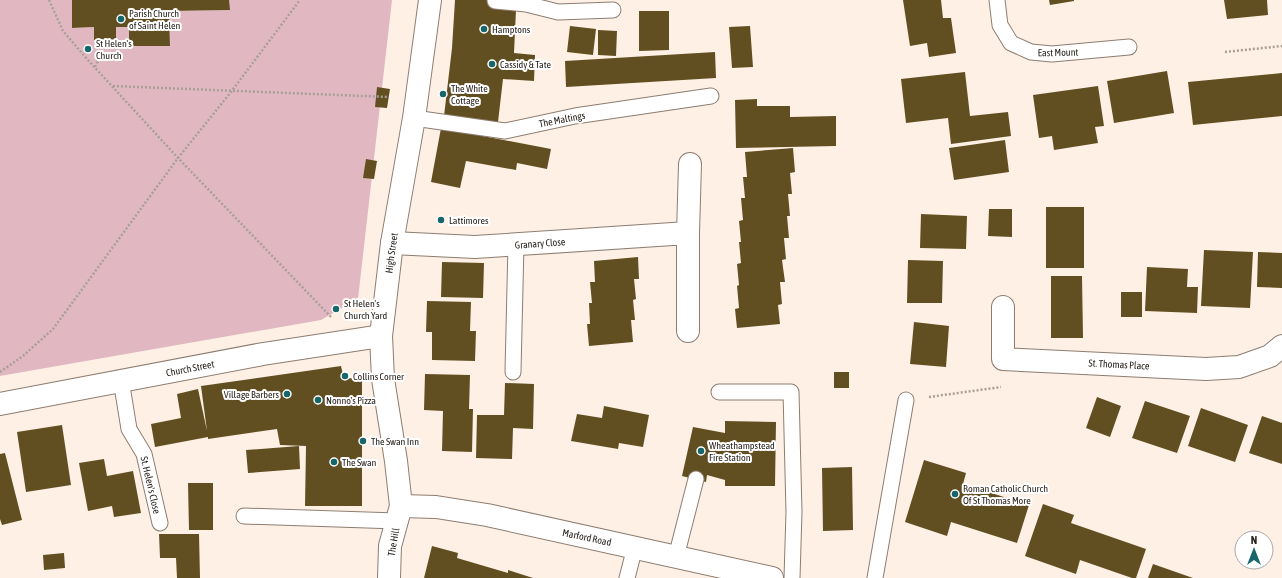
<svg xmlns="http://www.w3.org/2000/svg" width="1282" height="578" viewBox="0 0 1282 578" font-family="'Asap Condensed',sans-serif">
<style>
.green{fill:#e1b8c2}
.building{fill:#624f21}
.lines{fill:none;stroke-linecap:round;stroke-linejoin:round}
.service-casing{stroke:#8d7d71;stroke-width:17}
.minor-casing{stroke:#8d7d71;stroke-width:24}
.tertiary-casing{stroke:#8d7d71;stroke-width:24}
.secondary-casing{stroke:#8d7d71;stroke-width:24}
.path{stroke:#a99f96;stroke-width:2.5;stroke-dasharray:2 2;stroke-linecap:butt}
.service{stroke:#fff;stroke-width:15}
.minor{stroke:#fff;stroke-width:22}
.tertiary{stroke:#fff;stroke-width:22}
.secondary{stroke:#fff;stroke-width:22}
.poi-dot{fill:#17666a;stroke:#fff;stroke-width:1.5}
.labels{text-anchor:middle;stroke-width:4;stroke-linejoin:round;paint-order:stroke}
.poi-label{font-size:10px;fill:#2a241f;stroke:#fff;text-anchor:start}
.street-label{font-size:10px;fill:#2a241f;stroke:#fff}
</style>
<rect width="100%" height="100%" fill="#fef0e5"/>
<!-- green -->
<path class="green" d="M0,0H72V28L94,27V40L116,39V27H129V46H170L169,11L229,10V0H392L358,299L321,320L0,376Z"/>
<!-- building -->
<path class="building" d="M72,0H229L230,10L169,11L170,46H129V27H116V39L105,40H94V27L72,28Z
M455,0H495L516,10L514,53L535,55L534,81L503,79L498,122L444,116L452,48Z
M903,0H941L943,18H951L956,53L929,57L927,43L910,46Z
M1049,0H1074V1L1050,5Z
M1224,0H1267L1268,15L1227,19Z
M639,11H669V50L639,51Z
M570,26L596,29L593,55L567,52Z
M750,26L753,67L732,68L729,27Z
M598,30L617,31L616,56L598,55Z
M715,52L716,78L566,87L565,61Z
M1167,71L1174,113L1114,123L1107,81Z
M965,72L970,116L1008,112L1011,136L951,144L948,118L906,123L901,79Z
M1282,73V116L1193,125L1188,82Z
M1098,86L1104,126L1095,127L1098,143L1054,150L1052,136L1039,138L1033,95Z
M377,87L390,89L387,108L375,107Z
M757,99V106H790V117L836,116V146L736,148L735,100Z
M441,128L551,149L547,169L517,163L516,170L466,161L460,188L431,182Z
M1005,140L1009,172L954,180L949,148Z
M793,148L795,172L790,173L792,194H788L790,216H787L789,238H784L786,259L782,260L785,282H780L782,304L778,305L780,324L737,328L735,309L739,308L737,286L739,285L737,264L741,263L739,242H741L739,221L743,220L741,198H745L743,177H747L745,152Z
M366,159L377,161L374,179L363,178Z
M1046,207H1084V268H1046Z
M989,209H1012V237L988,236Z
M921,214L967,216L966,249L920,248Z
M1204,250L1253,252L1250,308L1201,306Z
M1258,252L1282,253V288L1257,287Z
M638,257L639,279H634L636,299L633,300L635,320H631L633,342L589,346L587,324H590L589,303H592L590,282H595L594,261Z
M908,260L943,261L942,303H907Z
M442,262L484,263L483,298L441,297Z
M1147,267L1188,269L1187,287H1198L1197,313L1145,311Z
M1051,276H1082L1083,338H1051Z
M1121,292H1142V317H1121Z
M427,301L471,302L470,331H476L475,361L432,360V332H426Z
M914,322L949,326L946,367L910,364Z
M341,366L344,379L362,377V506H305L306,446L280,445L277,429L208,439V437L155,447L151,424L181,418L177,394L198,389L207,431L201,386Z
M834,372H849V388H834Z
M425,374L470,375L469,409H473L472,452L442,451L443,411L424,410Z
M505,383L534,384L533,429L513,428L512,459L476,458L477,415H504Z
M1097,397L1121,406L1110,437L1086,428Z
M1145,401L1190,416L1177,453L1132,438Z
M604,406L649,415L643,447L619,443L618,449L571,441L577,414L602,418Z
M1201,408L1248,425L1235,462L1188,446Z
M1262,416L1282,423V464L1249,453Z
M725,421L776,422L775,486H725V480L707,475L706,482L682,476L693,427L725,433Z
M62,425L71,485L26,492L17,432Z
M299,446L300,469L248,473L246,450Z
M5,453L22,520L2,525L0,519V454Z
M104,459L107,476L133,471L141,513L114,517L112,506L88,511L79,463Z
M924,460L966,473L963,484L1029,505L1017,543L951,522L947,536L905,522Z
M852,467L853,530L823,531L822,468Z
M188,483H213V530H189Z
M1043,504L1074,515L1071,523L1146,549L1136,578H1132L1080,560L1076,574L1025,556Z
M159,534H199L200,578H177L176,558H160Z
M432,546L458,553L457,558L508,573V570L533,578H424Z
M64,553L65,568L44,570L43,555Z
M1153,564L1193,578H1148Z"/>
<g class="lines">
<defs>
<path id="service" d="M997,0L1000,25L1011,43L1031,52L1052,54L1129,47
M495,1L526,4L558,12L613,10
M414,118L505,131L575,116L711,96
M513,372L516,244
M121,380L129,429L144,454L160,523
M719,392H791L794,512L792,578
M244,516L397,521
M676,557L696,479
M627,578L635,547
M875,578L906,400"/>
<path id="minor" d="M688,233L690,164
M392,243L475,247L688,233V331
M1003,307V359L1206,369L1239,367L1270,356L1282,346"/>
<path id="tertiary" d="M0,404L263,354L381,336
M401,506L436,507L487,515L772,578"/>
<path id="secondary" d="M389,578L390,546L401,506L396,461L383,379L381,336L392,243L414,118L430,0"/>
</defs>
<!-- service casing -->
<use href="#service" class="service-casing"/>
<!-- minor casing -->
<use href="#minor" class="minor-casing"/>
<!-- tertiary casing -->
<use href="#tertiary" class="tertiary-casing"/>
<!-- secondary casing -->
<use href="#secondary" class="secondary-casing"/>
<!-- path -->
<path class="path" d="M49,0L63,31L87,59L178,158L331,317
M1225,52L1282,46
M95,67L105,46V40
M113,86L389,97
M0,372L23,356L53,329L178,158L231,92L300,0
M929,397L1001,387"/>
<!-- service -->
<use href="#service" class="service"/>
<!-- minor -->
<use href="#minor" class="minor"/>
<!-- tertiary -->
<use href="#tertiary" class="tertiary"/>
<!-- secondary -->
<use href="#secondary" class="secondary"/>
</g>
<!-- markers -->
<g class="poi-dot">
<circle cx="121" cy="19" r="4"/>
<circle cx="484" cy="29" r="4"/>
<circle cx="88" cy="49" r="4"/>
<circle cx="492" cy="64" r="4"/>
<circle cx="443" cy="94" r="4"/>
<circle cx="441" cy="220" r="4"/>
<circle cx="336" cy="309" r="4"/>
<circle cx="345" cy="376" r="4"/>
<circle cx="287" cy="394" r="4"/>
<circle cx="318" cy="400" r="4"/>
<circle cx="363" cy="441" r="4"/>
<circle cx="701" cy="451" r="4"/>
<circle cx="334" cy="462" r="4"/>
<circle cx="955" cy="494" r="4"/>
</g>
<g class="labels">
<!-- poi labels -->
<g class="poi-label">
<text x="129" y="17">Parish Church<tspan x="129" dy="12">of Saint Helen</tspan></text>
<text x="492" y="33">Hamptons</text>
<text x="96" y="47">St Helen's<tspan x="96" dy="12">Church</tspan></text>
<text x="500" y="68">Cassidy &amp; Tate</text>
<text x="451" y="92">The White<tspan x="451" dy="12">Cottage</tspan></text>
<text x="449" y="224">Lattimores</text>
<text x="344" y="307">St Helen's<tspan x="344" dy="12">Church Yard</tspan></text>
<text x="353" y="380">Collins Corner</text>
<text x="279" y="398" text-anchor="end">Village Barbers</text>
<text x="326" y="404">Nonno's Pizza</text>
<text x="371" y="445">The Swan Inn</text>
<text x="709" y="449">Wheathampstead<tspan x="709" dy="12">Fire Station</tspan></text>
<text x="342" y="466">The Swan</text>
<text x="963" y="492">Roman Catholic Church<tspan x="963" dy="12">Of St Thomas More</tspan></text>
</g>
<!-- street labels -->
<g class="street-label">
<text transform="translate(1058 52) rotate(-1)" y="4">East Mount</text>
<text transform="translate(562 119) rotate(-11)" y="4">The Maltings</text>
<text transform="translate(540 243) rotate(-4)" y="4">Granary Close</text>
<text transform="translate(391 253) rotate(-82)" y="4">High Street</text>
<text transform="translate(1119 364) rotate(3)" y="4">St. Thomas Place</text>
<text transform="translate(190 368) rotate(-11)" y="4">Church Street</text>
<text transform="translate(151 485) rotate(77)" y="4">St. Helen's Close</text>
<text transform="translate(587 537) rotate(12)" y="4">Marford Road</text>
<text transform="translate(393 542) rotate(-80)" y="4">The Hill</text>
</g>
</g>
<!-- north arrow -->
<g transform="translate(1254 550)"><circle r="19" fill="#ffffff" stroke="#aaa7a5"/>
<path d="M0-3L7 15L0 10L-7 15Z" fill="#17666a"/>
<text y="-6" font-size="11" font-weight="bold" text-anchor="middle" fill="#2a241f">N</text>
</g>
</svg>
